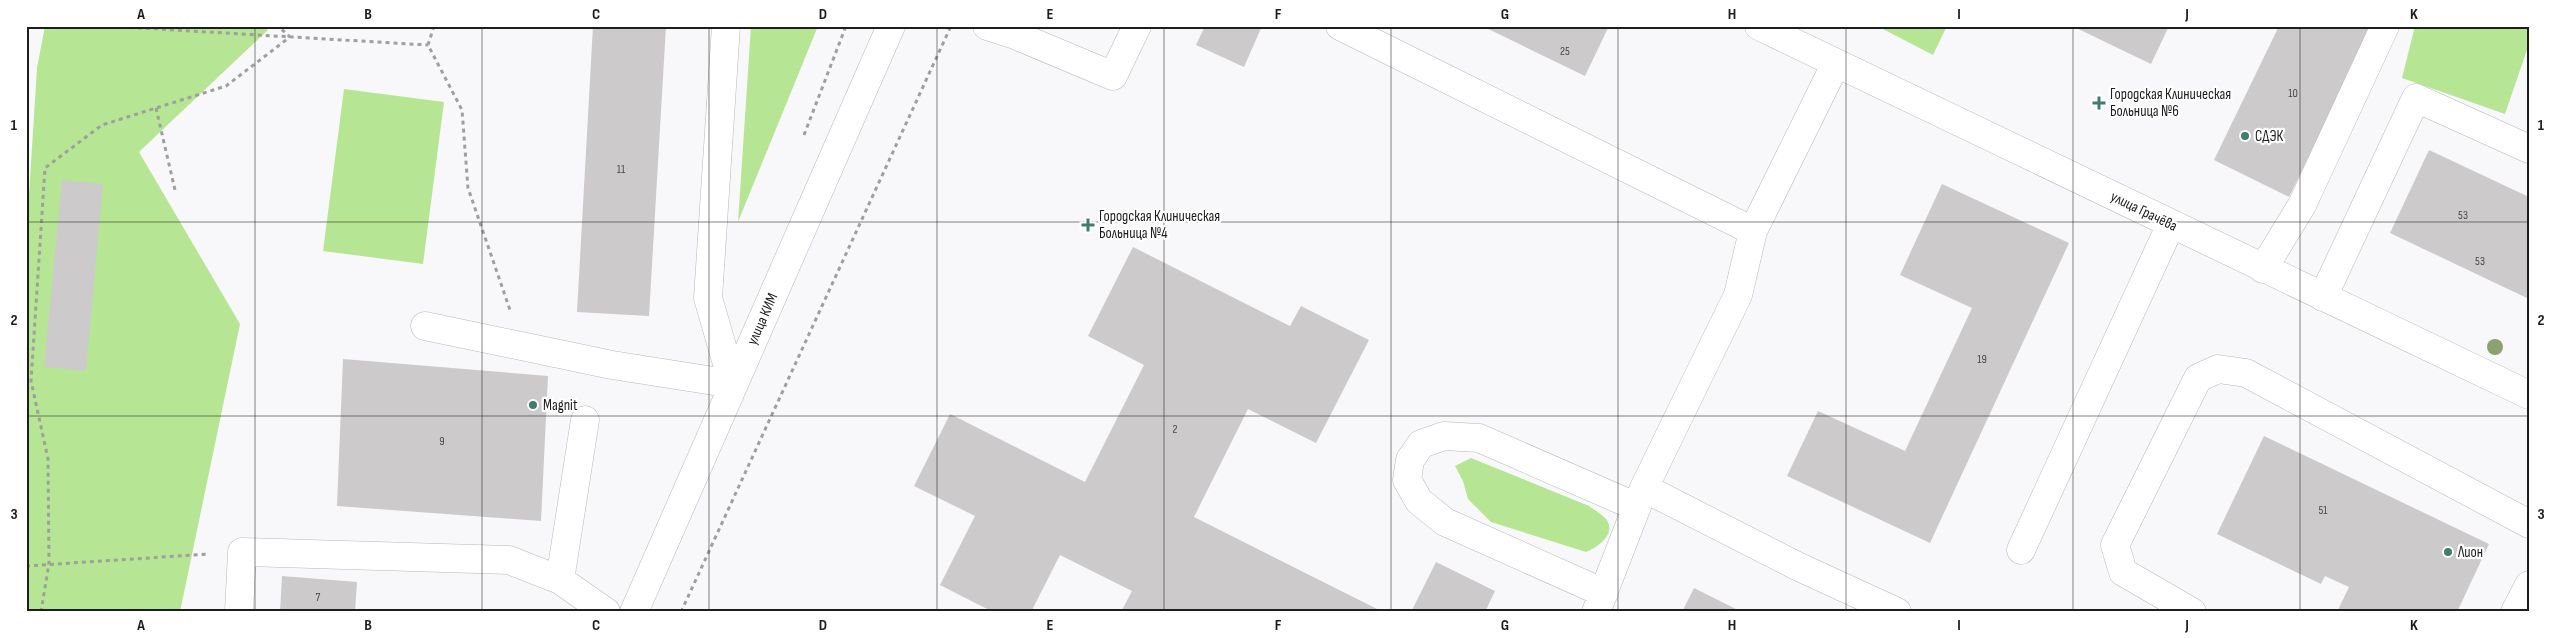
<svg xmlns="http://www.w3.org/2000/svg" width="2555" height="638" viewBox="0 0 2555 638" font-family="'Sofia Sans Condensed',sans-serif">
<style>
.green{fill:#b6e693}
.building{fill:#cccaca}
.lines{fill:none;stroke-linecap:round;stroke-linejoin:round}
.minor-casing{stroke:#b8b8ba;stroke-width:29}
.path{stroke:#9f9fa0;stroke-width:3;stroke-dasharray:4 4;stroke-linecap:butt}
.minor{stroke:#fff;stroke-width:28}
.tree{fill:#8ba270}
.grid{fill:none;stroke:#1e1e1f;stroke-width:1;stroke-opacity:0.55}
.poi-dot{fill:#3e7e6d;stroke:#fff;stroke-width:2}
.labels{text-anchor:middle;stroke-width:4.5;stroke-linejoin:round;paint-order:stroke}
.number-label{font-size:12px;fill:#4a494a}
.poi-label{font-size:15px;fill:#1e1e1f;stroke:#fff;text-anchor:start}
.street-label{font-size:15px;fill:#1e1e1f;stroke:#fff}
.neatline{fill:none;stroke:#1e1e1f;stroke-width:2}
.grid-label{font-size:16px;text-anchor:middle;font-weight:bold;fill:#1e1e1f}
</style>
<rect width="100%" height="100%" fill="#f8f8fa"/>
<!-- green -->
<path class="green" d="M45,26H261L268,30L139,152L240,324L180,612H26V243L37,68Z
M751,26H818L738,222Z
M1877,26H1947L1933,55Z
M2415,26H2529V44L2505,114L2402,78Z
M344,89L444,102L423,264L323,251Z
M1471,458L1589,506C1594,510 1602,514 1606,519C1617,534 1598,547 1586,552L1491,522L1468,499L1463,481L1455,466Z"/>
<!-- building -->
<path class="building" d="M593,26H666L649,316L577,312Z
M1205,26H1262L1244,67L1196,45Z
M1482,26H1609L1585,76Z
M2072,26H2169L2151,64Z
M2279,26H2373L2289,197L2214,160Z
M2429,150L2529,197V299L2390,233Z
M62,180L103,184L86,371L44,367Z
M1942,184L2069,243L1930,543L1787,476L1818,411L1905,451L1972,308L1900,275Z
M1133,247L1290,326L1301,306L1369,340L1316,443L1248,409L1194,517L1383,612H1121L1132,591L1060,555L1031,612H993L940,585L975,516L914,486L950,414L1085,482L1144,365L1088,336Z
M343,359L548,376L541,521L337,506Z
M2264,436L2489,544L2457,612H2337L2349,587L2325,576L2321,584L2217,534Z
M1436,562L1495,591L1485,612H1411Z
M282,576L357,582L355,612H280Z
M1694,588L1742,612H1682Z"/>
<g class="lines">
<defs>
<path id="minor" d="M987,26L1015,35L1113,76L1137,26
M1340,26L1753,231
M1759,26L2529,395
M2263,269L2302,205L2385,26
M2323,297L2416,98L2529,149
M425,326L612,365L733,384L708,298L726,26
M1644,488L1797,566L1897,612
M2021,550L2171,224
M560,580L585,420
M1604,593L1445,522L1419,501L1407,480L1410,460L1421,444L1444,436L1479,438L1637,507
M239,612L242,552L509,560L560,580L606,612
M634,612L891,26
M1596,612L1644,488L1738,295L1753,231L1836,63
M2192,612L2123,572L2115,545L2198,378L2218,369L2246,373L2529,524
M2515,612L2529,585"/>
</defs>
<!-- minor casing -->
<use href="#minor" class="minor-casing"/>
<!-- path -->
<path class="path" d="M106,26L428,45
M434,26L428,45L462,110L468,188L510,310
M156,108L175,190
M804,135L846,26
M26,566L209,554
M41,612L49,563L48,459L31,381L45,168L102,125L226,86L290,37L278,26
M681,612L951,26"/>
<!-- minor -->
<use href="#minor" class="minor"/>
</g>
<!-- trees -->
<circle class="tree" cx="2495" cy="347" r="8"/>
<!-- grid -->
<path class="grid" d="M255,26V612M482,26V612M709,26V612M937,26V612M1164,26V612M1391,26V612M1618,26V612M1846,26V612M2073,26V612M2300,26V612M26,222H2529M26,416H2529"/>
<!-- markers -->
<g class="poi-dot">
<path d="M2096.5 95.5h5v5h5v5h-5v5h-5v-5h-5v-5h5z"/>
<circle cx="2245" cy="136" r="5"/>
<path d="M1085.5 217.5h5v5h5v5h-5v5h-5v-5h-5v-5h5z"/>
<circle cx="533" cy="405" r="5"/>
<circle cx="2448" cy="552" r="5"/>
</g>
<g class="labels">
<!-- number labels -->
<g class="number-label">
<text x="1565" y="55">25</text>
<text x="2293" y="97">10</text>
<text x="621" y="173">11</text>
<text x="2463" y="219">53</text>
<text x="2480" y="265">53</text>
<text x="1982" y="363">19</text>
<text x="1175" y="433">2</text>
<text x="442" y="445">9</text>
<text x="2323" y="514">51</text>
<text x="318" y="601">7</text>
</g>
<!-- poi labels -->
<g class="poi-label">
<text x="2110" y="99">Городская Клиническая<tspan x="2110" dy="17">Больница №6</tspan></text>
<text x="2255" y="141">СДЭК</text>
<text x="1099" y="221">Городская Клиническая<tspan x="1099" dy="17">Больница №4</tspan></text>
<text x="543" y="410">Magnit</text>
<text x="2458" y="557">Лион</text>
</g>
<!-- street labels -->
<g class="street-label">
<text transform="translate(2144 211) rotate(26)" y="5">улица Грачёва</text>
<text transform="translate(762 319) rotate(-66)" y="5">улица КИМ</text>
</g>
</g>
<!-- border -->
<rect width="2555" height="638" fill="none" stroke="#ffffff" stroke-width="55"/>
<rect x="28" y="28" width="2500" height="582" class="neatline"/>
<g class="grid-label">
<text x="141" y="19">A</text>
<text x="368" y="19">B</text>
<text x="596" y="19">C</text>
<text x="823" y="19">D</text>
<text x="1050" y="19">E</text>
<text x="1278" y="19">F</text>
<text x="1505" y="19">G</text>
<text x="1732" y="19">H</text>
<text x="1959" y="19">I</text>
<text x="2187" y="19">J</text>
<text x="2414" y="19">K</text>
<text x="14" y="130">1</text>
<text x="2541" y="130">1</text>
<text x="14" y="325">2</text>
<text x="2541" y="325">2</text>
<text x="14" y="519">3</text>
<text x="2541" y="519">3</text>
<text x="141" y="630">A</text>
<text x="368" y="630">B</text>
<text x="596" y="630">C</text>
<text x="823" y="630">D</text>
<text x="1050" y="630">E</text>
<text x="1278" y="630">F</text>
<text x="1505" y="630">G</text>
<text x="1732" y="630">H</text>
<text x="1959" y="630">I</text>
<text x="2187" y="630">J</text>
<text x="2414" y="630">K</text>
</g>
</svg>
